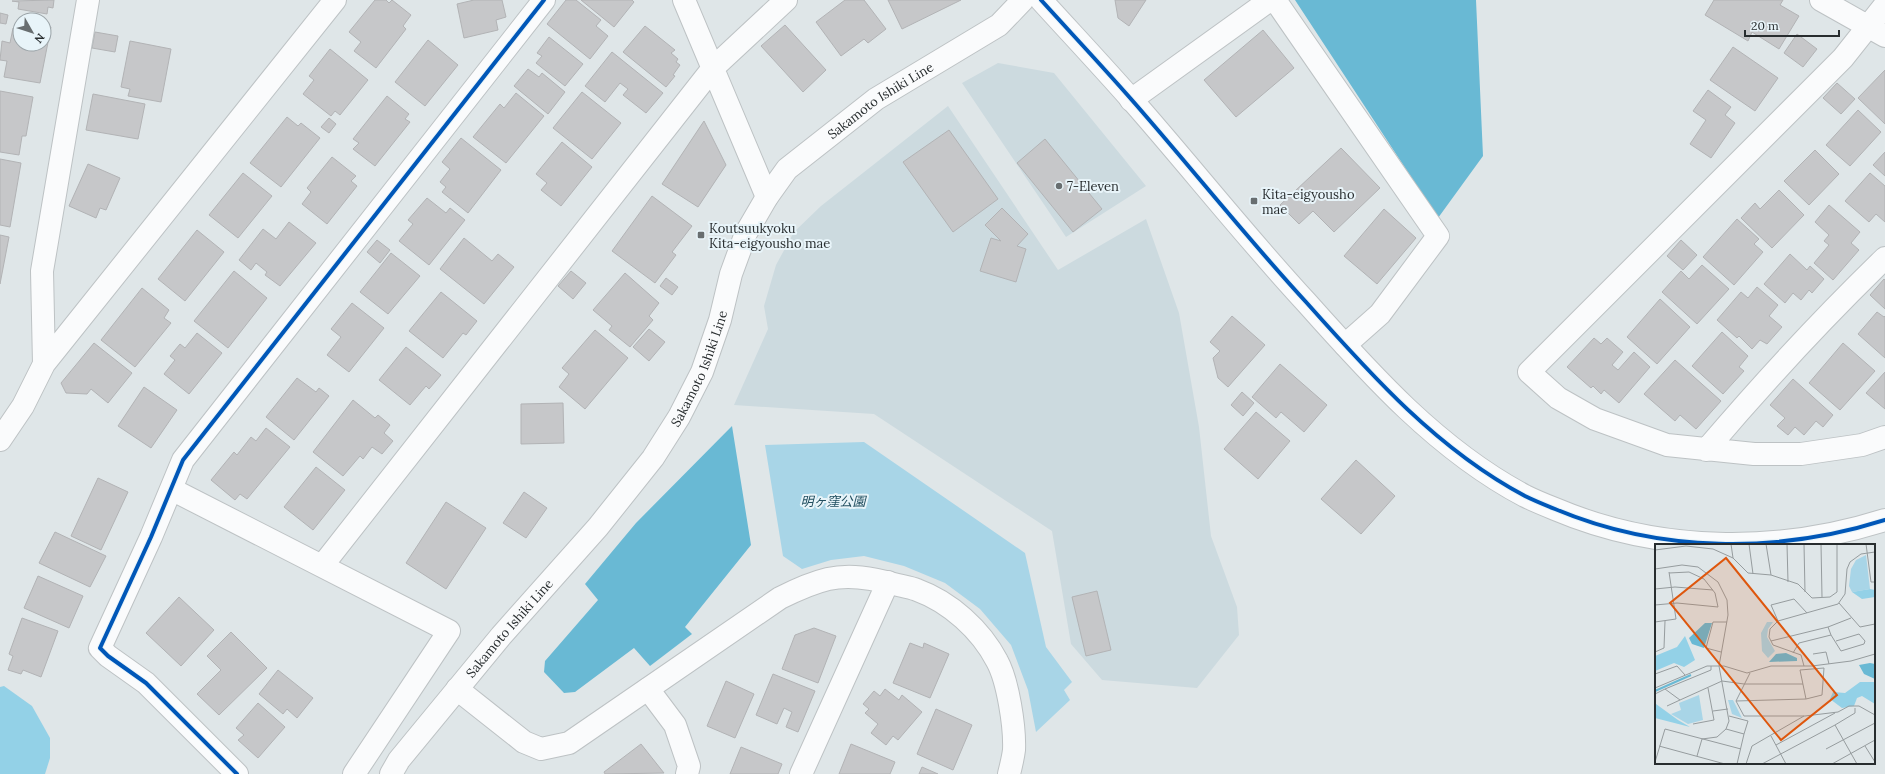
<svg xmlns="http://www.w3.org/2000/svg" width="1885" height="774" viewBox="0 0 1885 774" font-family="Lora,'Noto Sans JP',serif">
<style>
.built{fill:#ccdadf}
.green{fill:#a8d5e7}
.forest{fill:#93d1e7}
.water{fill:#69b9d4}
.building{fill:#c6c7c9;stroke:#b2b3b5}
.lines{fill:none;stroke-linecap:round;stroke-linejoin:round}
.minor-casing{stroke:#bdc2c4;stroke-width:24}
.tertiary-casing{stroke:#bdc2c4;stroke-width:24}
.secondary-casing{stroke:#bdc2c4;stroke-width:24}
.minor{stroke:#fafbfc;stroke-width:22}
.tertiary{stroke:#fafbfc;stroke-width:22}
.secondary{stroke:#fafbfc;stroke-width:22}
.cycleway-casing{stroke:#e8f4f9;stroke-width:6}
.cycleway{stroke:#0057b8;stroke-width:4}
.poi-dot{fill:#686e70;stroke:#e8f4f9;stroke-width:1.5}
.labels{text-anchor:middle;stroke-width:4;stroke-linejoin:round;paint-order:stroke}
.street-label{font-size:13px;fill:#282d2f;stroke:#e8f4f9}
.poi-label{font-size:13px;fill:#282d2f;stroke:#e8f4f9;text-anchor:start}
.park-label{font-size:13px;font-style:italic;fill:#224f60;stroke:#e8f4f9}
.inset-river{fill:none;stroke:#69b9d4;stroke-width:2}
.inset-road{fill:none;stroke:#969c9e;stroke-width:1}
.view{fill:#de570e;fill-opacity:0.15;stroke:#de570e;stroke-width:2}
.inset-edge{fill:none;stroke:#282d2f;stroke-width:2}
</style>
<rect width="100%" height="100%" fill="#dfe6e8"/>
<!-- built -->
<path class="built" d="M998,63L1054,73L1146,186L1066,237L962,83Z
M948,106L1058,270L1146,219L1179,313L1199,427L1211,536L1237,607L1239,635L1197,688L1102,680L1071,644L1052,531L874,414L734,405L768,329L764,306L776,265L794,232L821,206Z"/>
<!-- green -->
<path class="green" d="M864,442L1025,553L1046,647L1072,682L1064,690L1070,700L1036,732L1028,690L1011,645L980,609L945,583L904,566L864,556L831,560L802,569L783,556L765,445Z"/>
<!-- forest -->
<path class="forest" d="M4,686L32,706L50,738V758L45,774H0V687Z"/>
<!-- water -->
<path class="water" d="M1295,0H1476L1483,156L1438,218Z
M732,426L751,545L685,627L692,634L650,666L634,648L575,692L564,693L544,672L545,661L598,600L585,584L636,523Z"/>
<!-- building -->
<path class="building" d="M54,0L53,8L48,7L47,14L18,9L19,2L12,1Z
M375,0H386L389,3L392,0L411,15L403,26L406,29L376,68L354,51L361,42L349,32Z
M474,0H502L506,17L496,20L498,30L464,38L457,4Z
M566,0H576L601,20L596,26L608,36L590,59L547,24Z
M581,0H632L634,2L614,27Z
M845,0H864L886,29L868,43L864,39L841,56L816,22Z
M888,0H961L902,29Z
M1115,0H1146L1129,26L1118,18Z
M1714,0H1783L1780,5L1799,16L1779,49L1752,32L1748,41L1705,15Z
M0,13L8,15L6,24L0,23Z
M785,25L826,70L803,92L761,46Z
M44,26L51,27L40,83L4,77L7,61L0,60L2,41L10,43L13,28L20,30V44H44Z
M645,26L675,50L671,53L678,59L676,62L680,65L673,75L675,76L666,87L623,52Z
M1263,30L1294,68L1236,117L1204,80Z
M95,32L118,36L115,52L92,48Z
M1797,34L1817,49L1803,67L1784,53Z
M549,37L583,64L565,86L536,63L542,56L537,53Z
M428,40L458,65L425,106L395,82Z
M130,41L171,49L161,102L128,96L130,89L121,87Z
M1733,47L1778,78L1755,111L1710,80Z
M330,49L368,80L340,115L335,111L331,116L303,94L314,80L309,76Z
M612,52L663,93L646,113L623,95L628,89L620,83L605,102L585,86Z
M528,69L539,77L542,73L565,92L548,114L514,86Z
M1885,70V124L1858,98Z
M1837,83L1855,99L1841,114L1823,98Z
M1708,90L1731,107L1725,115L1735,123L1711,158L1690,144L1706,120L1693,111Z
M0,91L33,97L26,136H22L19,155L0,152Z
M582,92L621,123L592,159L553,128Z
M516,93L544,116L506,163L473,137L500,104L504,108Z
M93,94L145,104L138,139L86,130Z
M387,96L409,114L405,119L410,122L375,166L353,149L359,143L353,139Z
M1858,110L1881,132L1850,166L1826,145Z
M287,117L298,126L301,123L320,138L281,187L250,163Z
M329,118L336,124L329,133L321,127Z
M704,121L726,165L698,207L662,184Z
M949,130L998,199L953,232L903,162Z
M461,138L501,170L468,213L442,192L446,187L440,182L450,169L442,162Z
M1045,139L1102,209L1073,232L1017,163Z
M562,142L592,167L561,206L541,190L547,183L536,174Z
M1341,148L1380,188L1334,232L1313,211L1299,224L1280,205Z
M1815,150L1839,174L1809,205L1784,181Z
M1885,152V176L1873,165Z
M332,157L356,176L351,181L357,186L327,224L302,204L311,192L307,188Z
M0,159L21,163L10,227L0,225Z
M88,164L120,178L106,210L100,208L96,218L69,206Z
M243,173L272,196L238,238L209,215Z
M1870,173L1885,186V222L1876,214L1869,222L1845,201Z
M1779,190L1804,215L1772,248L1741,218L1755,203L1760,209Z
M652,196L692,226L672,252L676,255L655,283L612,251Z
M427,198L446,213L450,208L465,220L429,265L399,241L413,224L408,220Z
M1829,205L1860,232L1851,243L1859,250L1833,280L1814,263L1829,245L1824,241L1829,235L1815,222Z
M1002,208L1028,234L1017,246L1026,249L1016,282L980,271L991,238L1001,241L985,225Z
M1384,209L1416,238L1377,284L1344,256Z
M1737,219L1759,239L1754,244L1763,252L1734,285L1703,257Z
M289,222L316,243L280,286L265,275L267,272L256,263L251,270L239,260L263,229L276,239Z
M197,230L224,252L185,301L158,279Z
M0,235L9,237L0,284Z
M464,238L492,261L498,254L514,267L484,304L440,269Z
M377,240L390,250L380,263L367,252Z
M1681,240L1697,255L1683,270L1667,256Z
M391,253L420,276L388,314L360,292Z
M1790,254L1807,270L1810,266L1824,279L1812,293L1809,290L1801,300L1793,293L1785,303L1764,284Z
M1702,265L1729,289L1697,324L1662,292L1681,271L1689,279Z
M234,271L267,298L228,348L194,321Z
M571,271L586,283L573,299L558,286Z
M625,273L659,303L649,316L653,320L630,347L609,330L612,326L593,310Z
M666,278L678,287L672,295L660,286Z
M1884,279L1885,280V309L1870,295Z
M1757,287L1778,305L1769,316L1782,327L1767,344L1760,340L1752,349L1739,336L1737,338L1717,320L1741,292L1748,298Z
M142,288L169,310L164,318L171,323L135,367L101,340Z
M441,292L477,321L466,335L463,333L443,358L409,331Z
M1660,299L1690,327L1657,364L1627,337Z
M352,303L384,328L349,372L327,355L341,337L331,329Z
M1877,312L1884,317L1885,316V358L1858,334Z
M1232,316L1265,345L1228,387L1218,378L1213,358L1220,351L1210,342Z
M649,329L665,342L649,361L633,347Z
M595,330L628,358L585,409L559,387L569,374L562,368Z
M1722,332L1748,356L1739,367L1744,371L1723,394L1692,366Z
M197,333L222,353L189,394L164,374L175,360L170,356L180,344L185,348Z
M1594,338L1601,344L1607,338L1623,352L1612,365L1618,370L1634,352L1650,367L1619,403L1604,390L1601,394L1593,386L1591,388L1567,367Z
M94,343L132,373L108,403L91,389L87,394L66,393L61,383Z
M1843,343L1875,371L1840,410L1809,383Z
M406,347L441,375L429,389L426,386L410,405L379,380Z
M1675,360L1721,401L1696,429L1680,415L1675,421L1644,394Z
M1280,364L1327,405L1304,432L1281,412L1276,418L1252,397Z
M1885,372V409L1866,393Z
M297,378L316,392L319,388L329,396L294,440L266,417Z
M1793,379L1833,415L1823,427L1816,421L1804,435L1795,427L1788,435L1777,426L1785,418L1770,405Z
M144,387L177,410L151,448L118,426Z
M1242,392L1254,403L1243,416L1231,405Z
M353,400L375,418L378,415L390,425L384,433L393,441L382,454L372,447L363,459L360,456L343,476L313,452Z
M563,403L564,443L521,444V404Z
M1256,412L1290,441L1258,479L1224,449Z
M266,428L290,447L247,499L240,494L235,500L211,480L234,452L237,455L251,437L256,441Z
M1356,460L1395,496L1361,534L1321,499Z
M316,467L345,490L313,530L284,507Z
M98,478L128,492L101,550L71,536Z
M524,492L547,508L526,538L503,523Z
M446,502L486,528L446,589L406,563Z
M55,532L106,556L90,587L39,563Z
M38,576L83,596L69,628L24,608Z
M1097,591L1111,650L1086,656L1072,597Z
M179,597L214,630L181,666L146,633Z
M22,618L58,631L41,677L23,670L21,674L8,670L13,656L9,654Z
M814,628L836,636L818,683L782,669L795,635Z
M231,632L267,668L219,715L197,694L221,670L207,656Z
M910,643L923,648L924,643L949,654L930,698L893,683Z
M278,670L313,698L297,718L287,709L283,714L259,694Z
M773,674L815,691L798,732L786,727L792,712L784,708L777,724L756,715Z
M726,681L754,694L735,738L707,726Z
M885,689L899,700L902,695L922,712L898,740L893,736L886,745L871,733L878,724L865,713L869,709L863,704L874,691L880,696Z
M258,703L285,727L258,758L238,740L244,735L236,728Z
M936,709L972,725L953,770L917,754Z
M641,744L664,773L605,774L604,772Z
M851,744L895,762L890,774H839Z
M741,747L782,764L778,774H730Z
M922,767L938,774H919Z"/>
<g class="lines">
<defs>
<path id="minor" d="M684,0L767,197
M1275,0L1438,236L1380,314L1345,345
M1821,0L1885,36
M1885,5L1843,58L1529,372L1558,398L1595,419L1667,445L1754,454H1801L1862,445L1885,437
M1131,100L1270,0
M44,364L42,271L88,0
M0,440L23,406L44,364L335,0
M1706,450C1763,383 1822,319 1885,258
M171,489L449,631L354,774
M322,566L713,68L786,0
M648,689L675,725L689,766L687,774
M237,774L146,683L108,656L100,648L151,537L183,460L544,0
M801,774L888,582"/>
<path id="tertiary" d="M1041,0C1071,33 1102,66 1131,99C1190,166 1245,236 1306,302C1371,375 1438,450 1525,496C1535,501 1545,505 1555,509C1659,553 1778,554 1885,520
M457,689L524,742L541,749L569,743L780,598C796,590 811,583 828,579C850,574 872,578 894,584C901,586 910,587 917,590C950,602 981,630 997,661C1008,681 1015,727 1014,750C1013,758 1011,766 1009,774"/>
<g id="secondary">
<path id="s1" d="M391,774L399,760L501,636L598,527L653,458L679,417L702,372L720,320L731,274L746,233L767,197L787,169L876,99L999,25L1023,0"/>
</g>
</defs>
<!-- minor casing -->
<use href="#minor" class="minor-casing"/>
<!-- tertiary casing -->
<use href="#tertiary" class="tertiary-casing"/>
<!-- secondary casing -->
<use href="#secondary" class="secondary-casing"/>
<!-- minor -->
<use href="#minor" class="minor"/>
<!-- tertiary -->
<use href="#tertiary" class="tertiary"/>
<!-- secondary -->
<use href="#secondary" class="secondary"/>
<defs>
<path id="cycleway" d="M1041,0C1071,33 1102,66 1131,99C1190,166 1245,236 1306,302C1371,375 1438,450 1525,496C1535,501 1545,505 1555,509C1659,553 1778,554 1885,520
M237,774L146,683L108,656L100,648L151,537L183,460L544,0"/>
</defs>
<!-- cycleway casing -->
<use href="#cycleway" class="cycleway-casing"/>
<!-- cycleway -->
<use href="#cycleway" class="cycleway"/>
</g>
<!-- markers -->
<g class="poi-dot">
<circle cx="1059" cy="186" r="4"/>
<rect x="1250" y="197" width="8" height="8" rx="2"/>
<rect x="697" y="231" width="8" height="8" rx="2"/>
</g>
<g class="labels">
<!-- street labels -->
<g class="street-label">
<text dy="5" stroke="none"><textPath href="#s1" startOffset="848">Sakamoto Ishiki Line</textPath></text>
<text dy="5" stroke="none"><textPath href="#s1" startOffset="512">Sakamoto Ishiki Line</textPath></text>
<text dy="5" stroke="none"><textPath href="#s1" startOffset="188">Sakamoto Ishiki Line</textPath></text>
</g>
<!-- poi labels -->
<g class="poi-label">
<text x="1067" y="191">7-Eleven</text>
<text x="1262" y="199">Kita-eigyousho<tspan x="1262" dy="15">mae</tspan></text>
<text x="709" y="233">Koutsuukyoku<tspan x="709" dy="15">Kita-eigyousho mae</tspan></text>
</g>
<!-- park labels -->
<g class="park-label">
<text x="833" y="506">明ヶ窪公園</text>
</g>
</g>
<!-- overview -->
<g transform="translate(1655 544)">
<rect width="220" height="220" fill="#dfe6e8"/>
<path d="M211,11L215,45L197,48L194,42L196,25L201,16ZM112,78H118L113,85L112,93L120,107L113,114L107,107L106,89ZM44,151L48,176L33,180L16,170L26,166L24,159ZM73,156H78L87,174L77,170Z" fill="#a8d5e7"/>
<path d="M215,45L220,46V53L207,55L197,48ZM30,92L40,116L29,123L19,119L0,127V112L22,103ZM205,138H220V160L207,152L202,154L199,162L187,164L175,155L178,148L190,149ZM1,160L23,176L35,183L0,174Z" fill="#93d1e7"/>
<path d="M50,79H57L49,104L37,100L34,94ZM131,109L142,114V117L114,118L121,110ZM215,119L220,120V135L209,130L204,121Z" fill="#69b9d4"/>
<path class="inset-river" d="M0,147L36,131"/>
<path class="inset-road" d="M76,0L78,14M94,0L98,30M111,0L116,31M132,0L133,38M149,0L150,48M166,0L167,53M211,0L216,38H220M0,6L31,2L58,5L78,14L93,29L116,31L143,40L157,54L175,53L182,48V0M0,25L27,21L43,23L63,38L72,56L73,71L64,122L74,177L71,185L62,193L47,195M0,45L20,43L58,46M184,59L205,83L220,80M0,61L22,59L63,63L60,49L49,35L34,28L14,29M123,77L116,61L139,55L152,69M0,78L21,75L14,28M176,91L173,83L196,74M116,97L173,83M0,108L9,104L10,77M66,108L51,104L58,78H72M138,109L144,99L176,91L186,107L209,100L210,97L204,90L181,97M158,110L171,108L174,120M149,122L146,111L118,101L114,93L115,85L123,77L183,60L190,50L192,25L195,18L206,10L220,8M95,129L81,157L89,172H150L183,168L194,162H204L220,171M0,130L22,122L30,131M0,144L52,122H69L92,129L116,122H157L196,117L220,110M10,145L56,126V122M0,150L10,145L25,156L67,137L89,140H148M81,157L151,155L145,126L169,124L167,151L151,155M12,162L25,156M58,167L73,165M74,172L93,177L89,190M38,180L59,176L53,144M180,181L200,169V164M71,185L89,190L82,220M116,192L131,220M121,201L180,169M4,202L70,220M210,202L220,218M171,205L220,179M42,212L47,195M0,218L10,185L86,205M91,220L97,202L149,172M107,220L180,181L202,220M177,220L220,196"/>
<path class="view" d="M71,14L182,151L126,196L15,59Z"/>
<rect width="220" height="220" class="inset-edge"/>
</g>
<!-- north arrow -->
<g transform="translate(32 32) rotate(129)"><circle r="19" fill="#e8f4f9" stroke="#9ba4a8"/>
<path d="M0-3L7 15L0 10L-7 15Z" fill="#686e70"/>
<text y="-6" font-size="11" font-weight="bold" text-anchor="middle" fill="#282d2f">N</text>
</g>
<!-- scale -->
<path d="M1745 30v6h94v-6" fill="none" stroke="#282d2f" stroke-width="2"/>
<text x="1751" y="30" font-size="12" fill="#282d2f" stroke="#e8f4f9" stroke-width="3" paint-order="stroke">20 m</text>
</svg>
